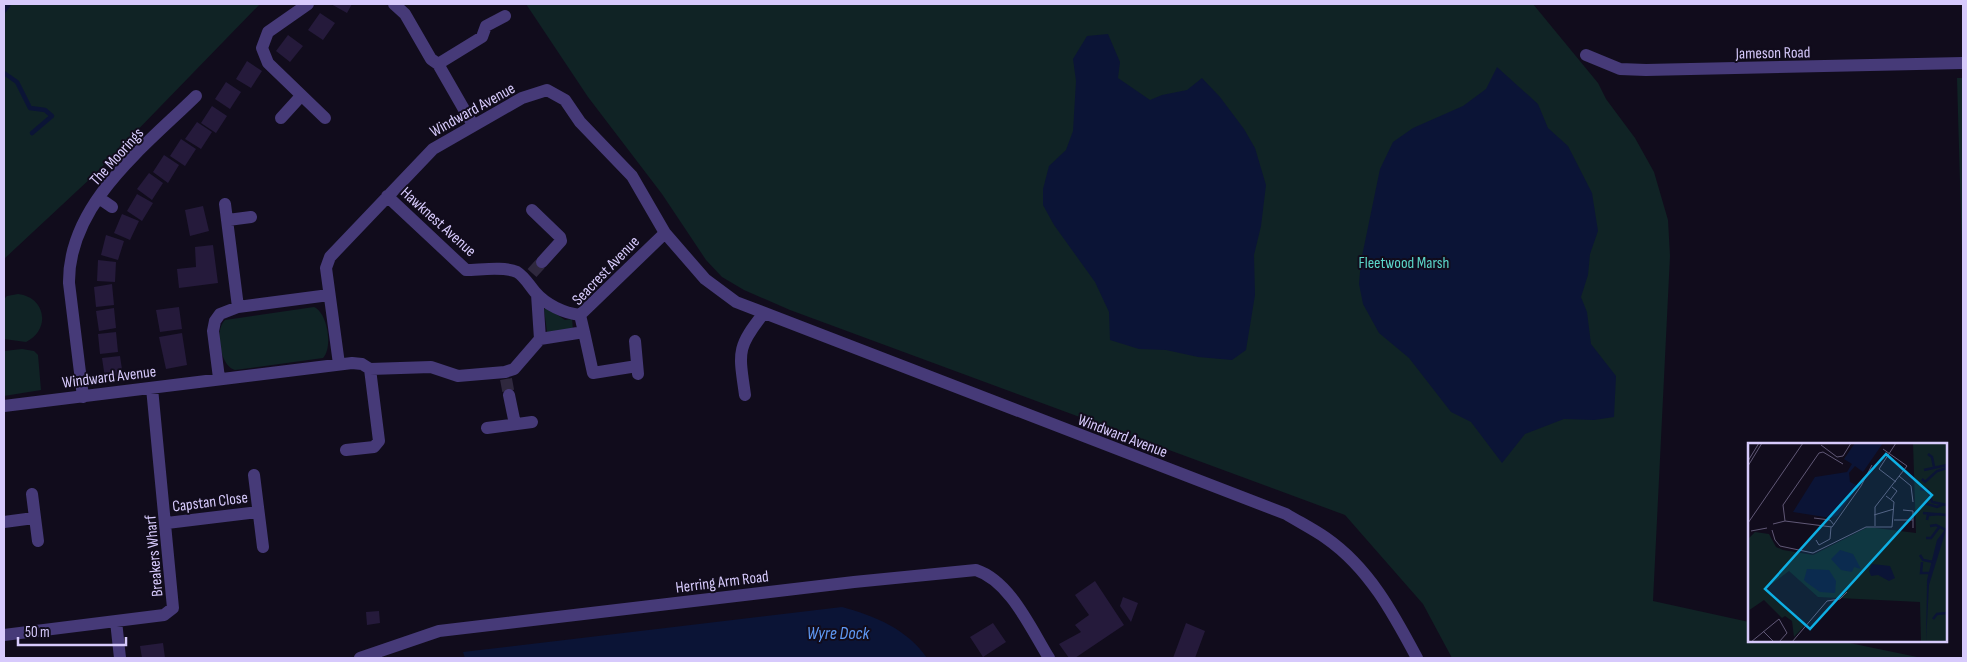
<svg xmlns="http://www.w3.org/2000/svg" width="1967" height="662" viewBox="0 0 1967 662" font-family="'Sofia Sans Condensed',sans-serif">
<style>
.green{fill:#102325}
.water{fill:#0b1436}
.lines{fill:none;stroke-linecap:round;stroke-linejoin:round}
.stream{stroke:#0b1436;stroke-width:4.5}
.building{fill:#251a3b}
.minor-tunnel{stroke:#2f283e;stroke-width:12;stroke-dasharray:12 6;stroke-linecap:butt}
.minor{stroke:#463a78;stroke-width:12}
.labels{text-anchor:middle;stroke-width:4;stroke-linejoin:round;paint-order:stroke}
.street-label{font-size:16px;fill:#d7cafc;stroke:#110c1c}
.park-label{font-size:16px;fill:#5cd6c9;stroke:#110c1c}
.water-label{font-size:18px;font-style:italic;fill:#5f99f5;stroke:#110c1c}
.inset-river{fill:none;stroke:#0b1436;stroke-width:2.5}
.inset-road{fill:none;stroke:#605876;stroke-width:1}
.view{fill:#0eafe4;fill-opacity:0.15;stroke:#0eafe4;stroke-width:2.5}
.inset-edge{fill:none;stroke:#d7cafc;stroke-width:2.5}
</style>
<rect width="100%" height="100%" fill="#110c1c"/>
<!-- green -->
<path class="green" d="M4,4H260L92,177L4,259Z
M526,4H1533L1598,83L1606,99L1635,138L1654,172L1668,220L1670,256L1653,601L1749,622L1750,641H1840L1922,658H1452L1423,604L1345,515L790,310L744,290L722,277L706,260L662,194L588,97Z
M1957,78H1963V287Z
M18,294C46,297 51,330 26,342L4,339V299L7,296Z
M314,307C328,313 333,348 323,358L235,370C220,366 214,330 225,320Z
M547,308L565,320L572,319L573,330L547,332L544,309Z
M22,349L34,351L38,355L41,390L4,396V351Z"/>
<!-- water -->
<path class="water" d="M1108,34L1120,62L1118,78L1150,100L1162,95L1187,90L1202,78L1220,97L1244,129L1255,148L1266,185L1261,226L1254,255L1255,295L1246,350L1232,360L1198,357L1166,350L1139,349L1110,340L1109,312L1095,282L1054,225L1043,205V189L1049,166L1066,150L1073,131L1076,81L1073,59L1087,36Z
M1497,67L1538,104L1548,128L1568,146L1592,193L1598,231L1590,254L1588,275L1581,297L1587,312L1591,344L1616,376L1614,417L1594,420L1564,419L1525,434L1502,463L1471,422L1451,412L1409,358L1379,333L1363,304L1359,284L1361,261L1380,169L1393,142L1413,128L1463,106L1486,89Z
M842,607C875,616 907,629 927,658H465L463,652Z"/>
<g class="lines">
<!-- stream -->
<path class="stream" d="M4,11L9,4
M4,73L17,82L30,108L45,110L52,116L32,133"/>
</g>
<!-- building -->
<path class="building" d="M331,4H352L347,13Z
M320,13L335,23L323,40L308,30Z
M288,35L303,46L290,62L276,51Z
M247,61L262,71L251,88L236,79Z
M226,82L241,92L230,109L215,99Z
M212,106L227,116L216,133L201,123Z
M197,122L212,132L201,149L185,139Z
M181,139L196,149L185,166L170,156Z
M164,155L179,165L168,183L153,172Z
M149,173L163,183L152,200L137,189Z
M137,194L153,203L142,221L127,211Z
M203,206L209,231L190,236L185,210Z
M122,214L139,221L130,240L114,233Z
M106,235L124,241L118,260L101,255Z
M213,245L218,283L179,288L177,269L196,267L195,247Z
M98,260L116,262L115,282L97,281Z
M112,284L114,305L96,307L94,287Z
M179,307L182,329L160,332L156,310Z
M114,308L116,328L99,331L96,311Z
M116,332L118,352L100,354L98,334Z
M182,333L187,365L166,369L159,337Z
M120,356L123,376L105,378L102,358Z
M1095,581L1124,625L1075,658H1069L1059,644L1081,632L1075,625L1089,615L1075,595Z
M1123,597L1138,603L1131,622L1120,606Z
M379,611L380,623L367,625L366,612Z
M993,623L1006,642L983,657L970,637Z
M1186,623L1205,631L1195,658H1173Z
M163,643L165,658H142L140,646Z"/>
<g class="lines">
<!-- minor-tunnel -->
<path class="minor-tunnel" d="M532,273L542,262
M506,379L509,395"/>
<!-- minor -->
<path class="minor" d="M308,4L268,32L262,48L268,63L325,118
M394,4L405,14L431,59L438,64L473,125
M1586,55L1620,69L1646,70L1963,63
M438,64L482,37L486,26L505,16
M281,118L301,96
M387,196L466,270C480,270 504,266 517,272C525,277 529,285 535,292C546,305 564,313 580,315
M99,198L112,207
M225,204L238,307
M532,210L560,237L561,241L542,262
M228,220L251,217
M537,294L540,339
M584,332L593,373L637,366
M635,341L638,374
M339,364L326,268L330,257L433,149L522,98L547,90L565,100L580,122L632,176L665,233L705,279L736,302L1286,514C1299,522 1313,529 1326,538C1369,568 1393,613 1417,658
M219,378L213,331L215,321L220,314L238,307L329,295
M509,395L515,424
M745,395C739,352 736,348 764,313
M83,397L69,283C68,204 144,147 196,96
M4,406L352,363L362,364L370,369L431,367L458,376L505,372L514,369L540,339L584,332L580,315L665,233
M487,428L532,422
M346,450L374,447L379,441L370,369
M254,475L263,547
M32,494L38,541
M4,522L34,518
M167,523L258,512
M116,621L120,658
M4,635L164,615L173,608L152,388
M360,658L439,631L854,582L976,570C1010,581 1031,629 1049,658"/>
</g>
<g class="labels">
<!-- street labels -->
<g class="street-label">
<text transform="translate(1773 52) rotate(-1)" y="6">Jameson Road</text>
<text transform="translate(472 109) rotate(-29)" y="6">Windward Avenue</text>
<text transform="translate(116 156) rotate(-48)" y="6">The Moorings</text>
<text transform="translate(439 221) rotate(42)" y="6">Hawknest Avenue</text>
<text transform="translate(605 270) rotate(-46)" y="6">Seacrest Avenue</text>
<text transform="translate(109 376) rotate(-7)" y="6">Windward Avenue</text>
<text transform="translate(1123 435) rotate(21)" y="6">Windward Avenue</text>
<text transform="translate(210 501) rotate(-7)" y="6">Capstan Close</text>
<text transform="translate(153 556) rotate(-95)" y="6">Breakers Wharf</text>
<text transform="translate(722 581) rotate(-7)" y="6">Herring Arm Road</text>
</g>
<!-- park labels -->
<g class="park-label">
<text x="1404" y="268">Fleetwood Marsh</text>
</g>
<!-- water labels -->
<g class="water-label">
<text x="838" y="639">Wyre Dock</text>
</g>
</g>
<!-- overview -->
<g transform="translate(1748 443)">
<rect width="199" height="199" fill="#110c1c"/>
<path d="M165,0H199V199H173L172,159L70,154L41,128L17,146L58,181L46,194L44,178L37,173L34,175L16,157L0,168V96L7,89L21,91L28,104L35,107L65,112L120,84L168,90Z" fill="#102325"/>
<path d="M107,0H135L115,29L107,23L101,30L102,39L110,43L90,72L83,75L45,69L67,34L99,29L104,21L96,16ZM199,84L181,142L178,199L179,137L189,97ZM92,107L105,111L113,126L106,124L104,129L93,127L83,116ZM124,121L142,123L147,135L141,138L130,132L123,133L121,128ZM59,126L81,127L88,138L87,150L72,149L58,139L56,137Z" fill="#0b1436"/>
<path class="inset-river" d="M180,11L184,14L186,24M176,27L199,22M174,36L177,39L189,28L199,25M172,46L180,47L184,59L199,62M176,60L189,64L196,61M175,70L199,72M179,77L180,72L193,71M182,83L188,82L198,87M178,95H183L192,83M172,112L175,117L185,119M174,119L173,130H181M185,176L189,171L199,170"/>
<path class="inset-road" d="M73,2L89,14L95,13L103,0M0,18L11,0M0,23L14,0M151,33L163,43L165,59M148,39L131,26L148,0M143,56L149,48L144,44M155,67L165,68V85M126,72L146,66M66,75L82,77L86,82M146,77H165M37,78L35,62L71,10L75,9L95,21M0,80L55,0M25,81L37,78L84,84L113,43L124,22M127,83V64L159,23L135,6M24,87L27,97L32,103L65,110L118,84H144L146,59L138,53M3,88L19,85M68,97L71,102L82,96L83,84M15,188L26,199M3,199L31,176L39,190L31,199M44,199L79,158L92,156L99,149"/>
<path class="view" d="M138,11L184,52L62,186L17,146Z"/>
<rect width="199" height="199" class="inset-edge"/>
</g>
<!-- border -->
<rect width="1967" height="662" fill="none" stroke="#d7cafc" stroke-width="10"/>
<!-- scale -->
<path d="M18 637v8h108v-8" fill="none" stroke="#d7cafc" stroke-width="2.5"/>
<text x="25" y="637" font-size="15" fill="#d7cafc" stroke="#110c1c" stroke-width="4" paint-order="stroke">50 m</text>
</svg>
